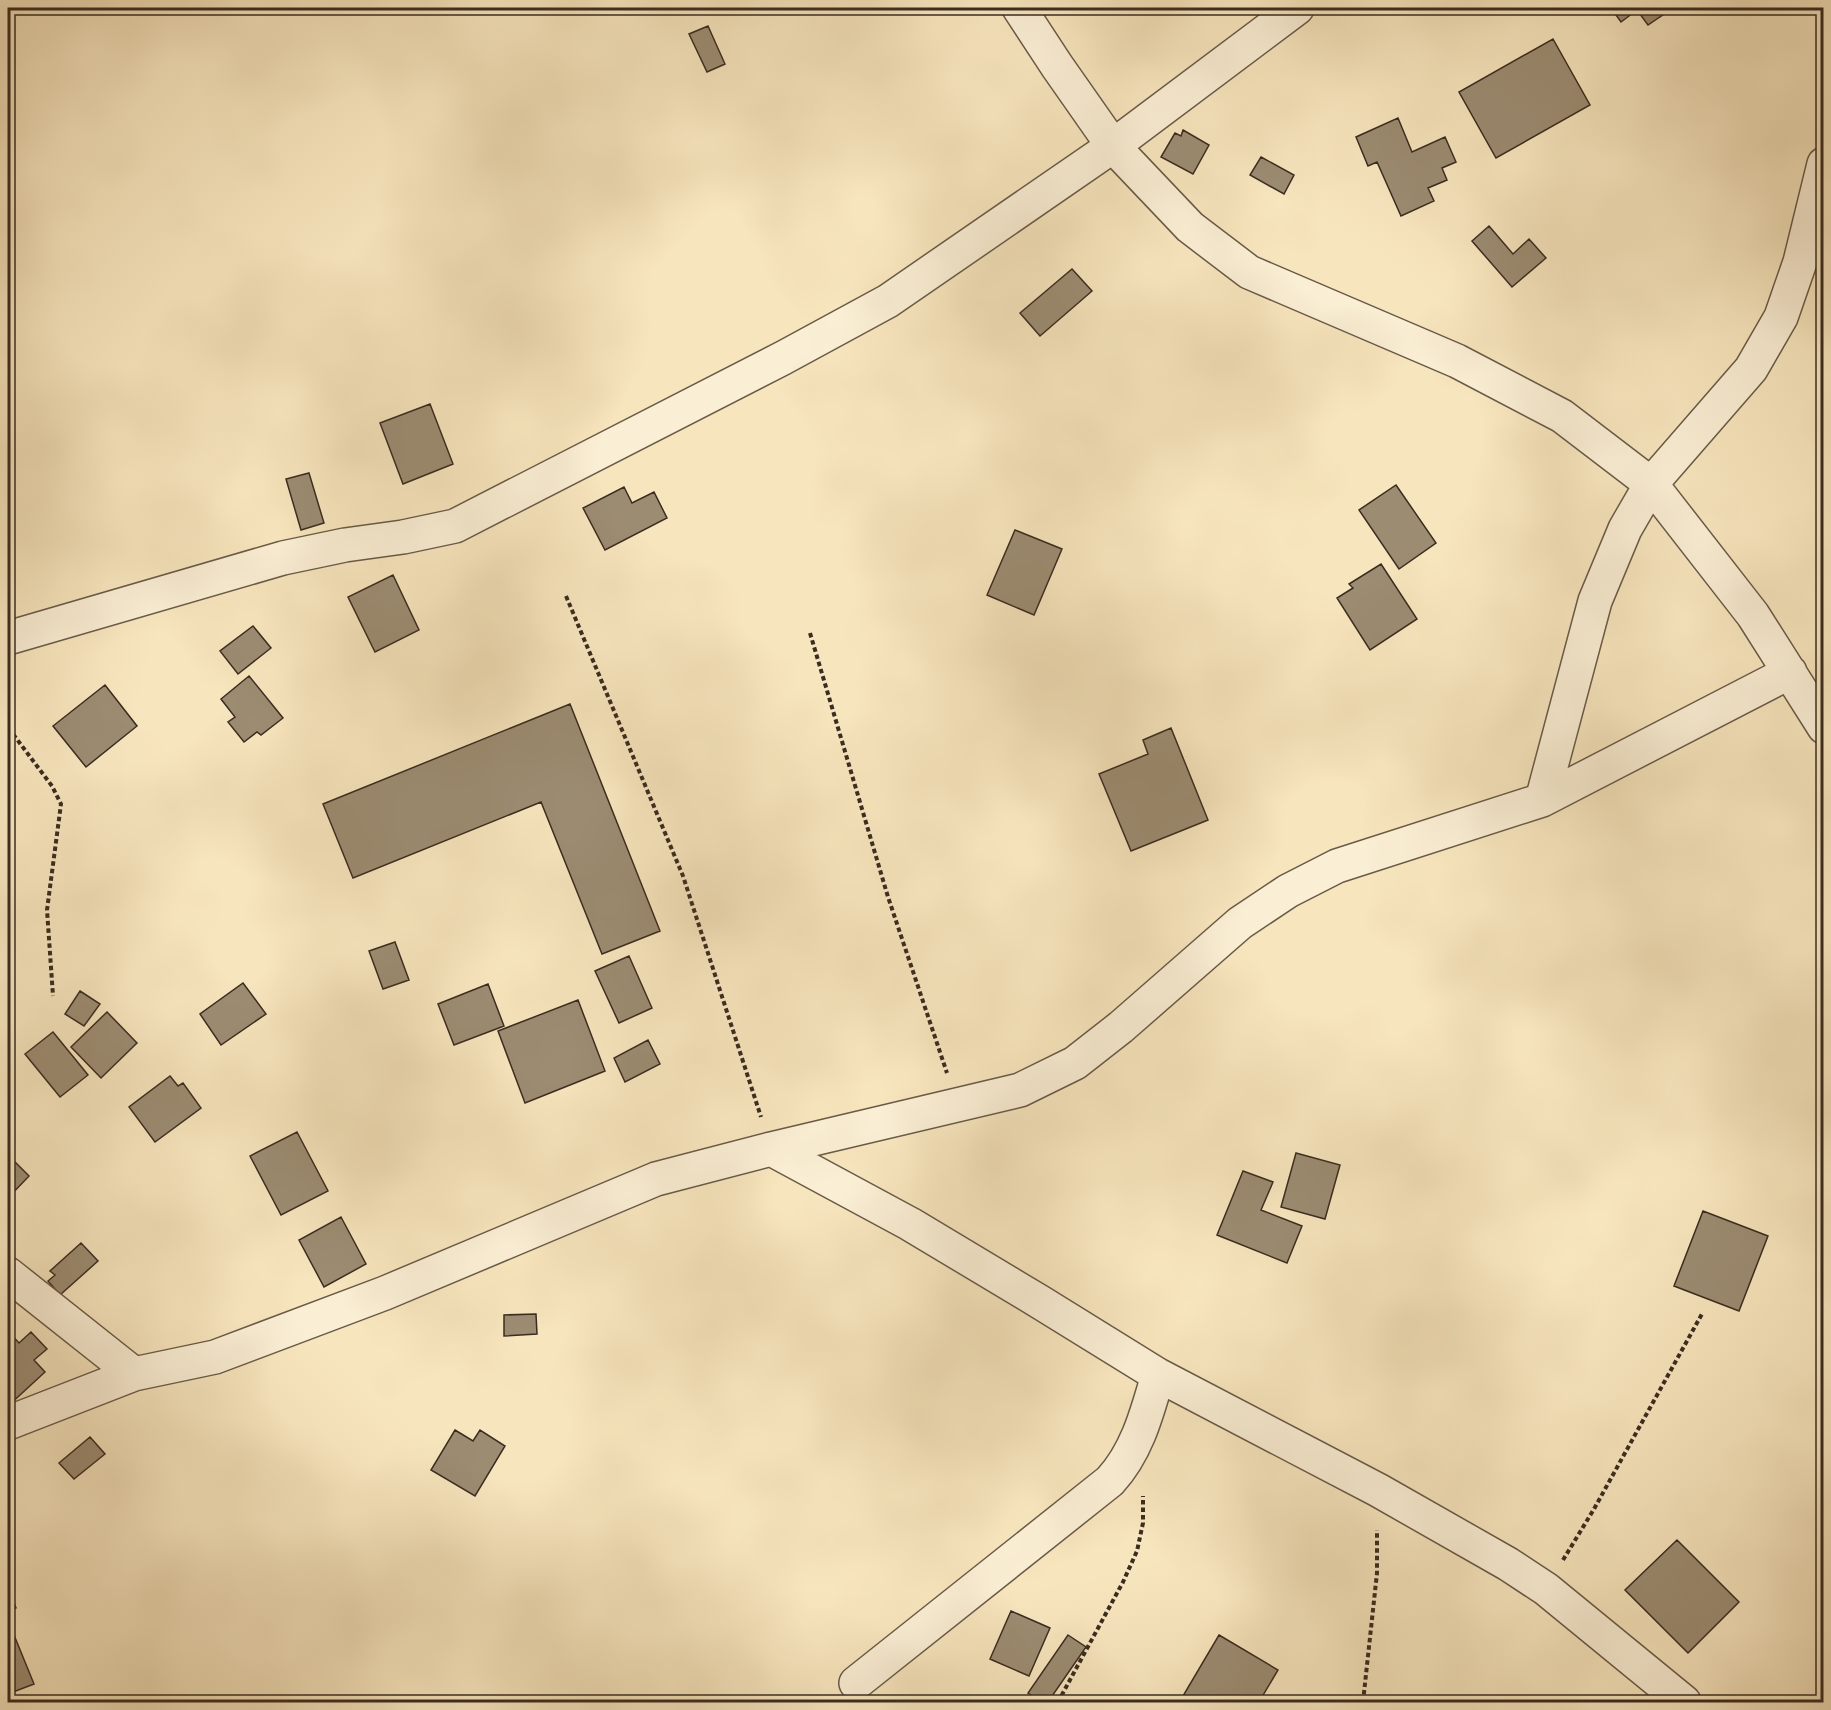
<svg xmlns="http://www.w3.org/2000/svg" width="1831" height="1710" viewBox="0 0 1831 1710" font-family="'Libre Caslon Text',serif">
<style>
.building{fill:#9c8c72;stroke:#3a2c20;stroke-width:1.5}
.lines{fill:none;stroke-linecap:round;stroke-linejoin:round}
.minor-casing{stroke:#695a47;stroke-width:36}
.path{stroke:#3a2c20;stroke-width:4;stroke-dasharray:4.5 3;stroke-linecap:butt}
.minor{stroke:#faeed4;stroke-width:33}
</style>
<rect width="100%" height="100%" fill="#f7e5bd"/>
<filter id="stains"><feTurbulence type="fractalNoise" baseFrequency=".00333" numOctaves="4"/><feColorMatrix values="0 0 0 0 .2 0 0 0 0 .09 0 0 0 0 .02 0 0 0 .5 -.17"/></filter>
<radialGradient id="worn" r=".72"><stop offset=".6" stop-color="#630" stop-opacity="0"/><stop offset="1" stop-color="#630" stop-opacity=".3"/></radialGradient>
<!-- building -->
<path class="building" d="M1611,8H1673L1648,25L1637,10L1621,22Z
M708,26L725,64L707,72L689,34Z
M1553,39L1590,105L1496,158L1459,92Z
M1398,118L1412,152L1445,137L1456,162L1442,168L1447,180L1428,188L1434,201L1401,216L1377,162L1368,166L1356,137Z
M1183,130L1209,145L1193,174L1161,157L1175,133L1181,136Z
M1261,157L1294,175L1284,194L1250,175Z
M1489,226L1513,254L1529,239L1546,258L1512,287L1472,241Z
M1072,269L1092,291L1040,336L1020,313Z
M430,404L453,464L403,484L380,423Z
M309,473L324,523L301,530L286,479Z
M1396,485L1436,543L1399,569L1359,510Z
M624,487L632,503L654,492L667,518L605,550L583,508Z
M1015,530L1062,549L1034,615L987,595Z
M1381,564L1417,619L1370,650L1337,598L1353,588L1349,584Z
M393,575L419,630L375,652L348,597Z
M253,626L271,648L238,674L220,651Z
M249,676L283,718L261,735L257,732L244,742L228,722L235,717L221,699Z
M105,685L137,726L86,767L53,726Z
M570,704L660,931L602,954L541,802L353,878L323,804Z
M1171,728L1208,820L1131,851L1099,774L1148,754L1143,740Z
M395,942L409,980L383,989L369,951Z
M629,956L652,1008L619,1023L595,971Z
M243,983L266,1014L221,1045L200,1014Z
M488,984L504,1026L454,1045L438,1004Z
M80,991L100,1004L84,1026L65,1014Z
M578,1000L605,1071L525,1103L498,1031Z
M107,1012L137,1043L101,1078L71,1047Z
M53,1032L88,1075L60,1097L25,1054Z
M648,1040L660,1064L625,1082L614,1058Z
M170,1076L178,1086L183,1083L201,1108L155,1142L129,1107Z
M297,1132L328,1191L281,1215L250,1156Z
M1296,1153L1340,1165L1325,1219L1281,1207Z
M8,1155L29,1176L8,1198Z
M1243,1171L1273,1182L1261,1210L1302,1226L1287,1263L1217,1235Z
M1703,1211L1768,1236L1739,1311L1674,1286Z
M341,1217L366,1264L324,1287L299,1240Z
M81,1243L98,1261L60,1295L48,1281L55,1275L50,1271Z
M536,1314L537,1334L504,1336V1315Z
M8,1331L19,1343L31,1332L47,1349L34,1360L45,1372L8,1406Z
M455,1430L473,1441L480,1430L505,1446L475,1496L431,1470Z
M90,1437L105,1454L74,1479L59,1463Z
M1677,1540L1739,1602L1688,1653L1625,1590Z
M9,1590L16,1608L8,1612V1591Z
M1011,1611L1050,1628L1029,1676L990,1659Z
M14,1635L34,1684L8,1694V1638Z
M1068,1635L1086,1647L1048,1702H1041L1028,1693Z
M1219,1635L1278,1670L1259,1702L1180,1701Z"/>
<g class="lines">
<defs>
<path id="minor" d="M1019,8L1057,66L1113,146L1190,227L1249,272L1457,361L1562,416L1651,484L1753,615L1824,727
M8,638L283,558L345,545L403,537L455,526L783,358L888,301L1113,146L1297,8
M1542,800L1595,601L1625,529L1651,484L1751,369L1781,317L1800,262L1824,164
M771,1149L910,1224L1040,1302L1158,1375L1378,1490L1508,1564L1546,1589L1684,1702
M8,1274L134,1374
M8,1423L134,1374L215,1357L385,1293L656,1179L771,1149L1020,1090L1075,1063L1121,1027L1240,923L1288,891L1337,866L1542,800L1790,672
M856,1683L1110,1481C1137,1452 1147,1413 1158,1375"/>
</defs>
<!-- minor casing -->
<use href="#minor" class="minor-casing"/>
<!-- path -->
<path class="path" d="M566,596L683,876L761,1117
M810,633L888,897L947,1073
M8,729L13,734L52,786L61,804L47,910L53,996
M1563,1560L1594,1509L1703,1312
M1058,1702L1123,1582L1137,1551L1143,1523V1496
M1363,1702L1377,1573V1530"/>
<!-- minor -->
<use href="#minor" class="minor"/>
</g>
<!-- margin -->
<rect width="1831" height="1710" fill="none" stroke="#f7e5bd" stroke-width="30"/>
<rect x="9" y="9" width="1813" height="1692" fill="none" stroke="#3a2c20" stroke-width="3"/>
<rect x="15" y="15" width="1801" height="1680" fill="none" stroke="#3a2c20" stroke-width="1.5"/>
<rect width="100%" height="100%" filter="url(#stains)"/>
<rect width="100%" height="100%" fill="url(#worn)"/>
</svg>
